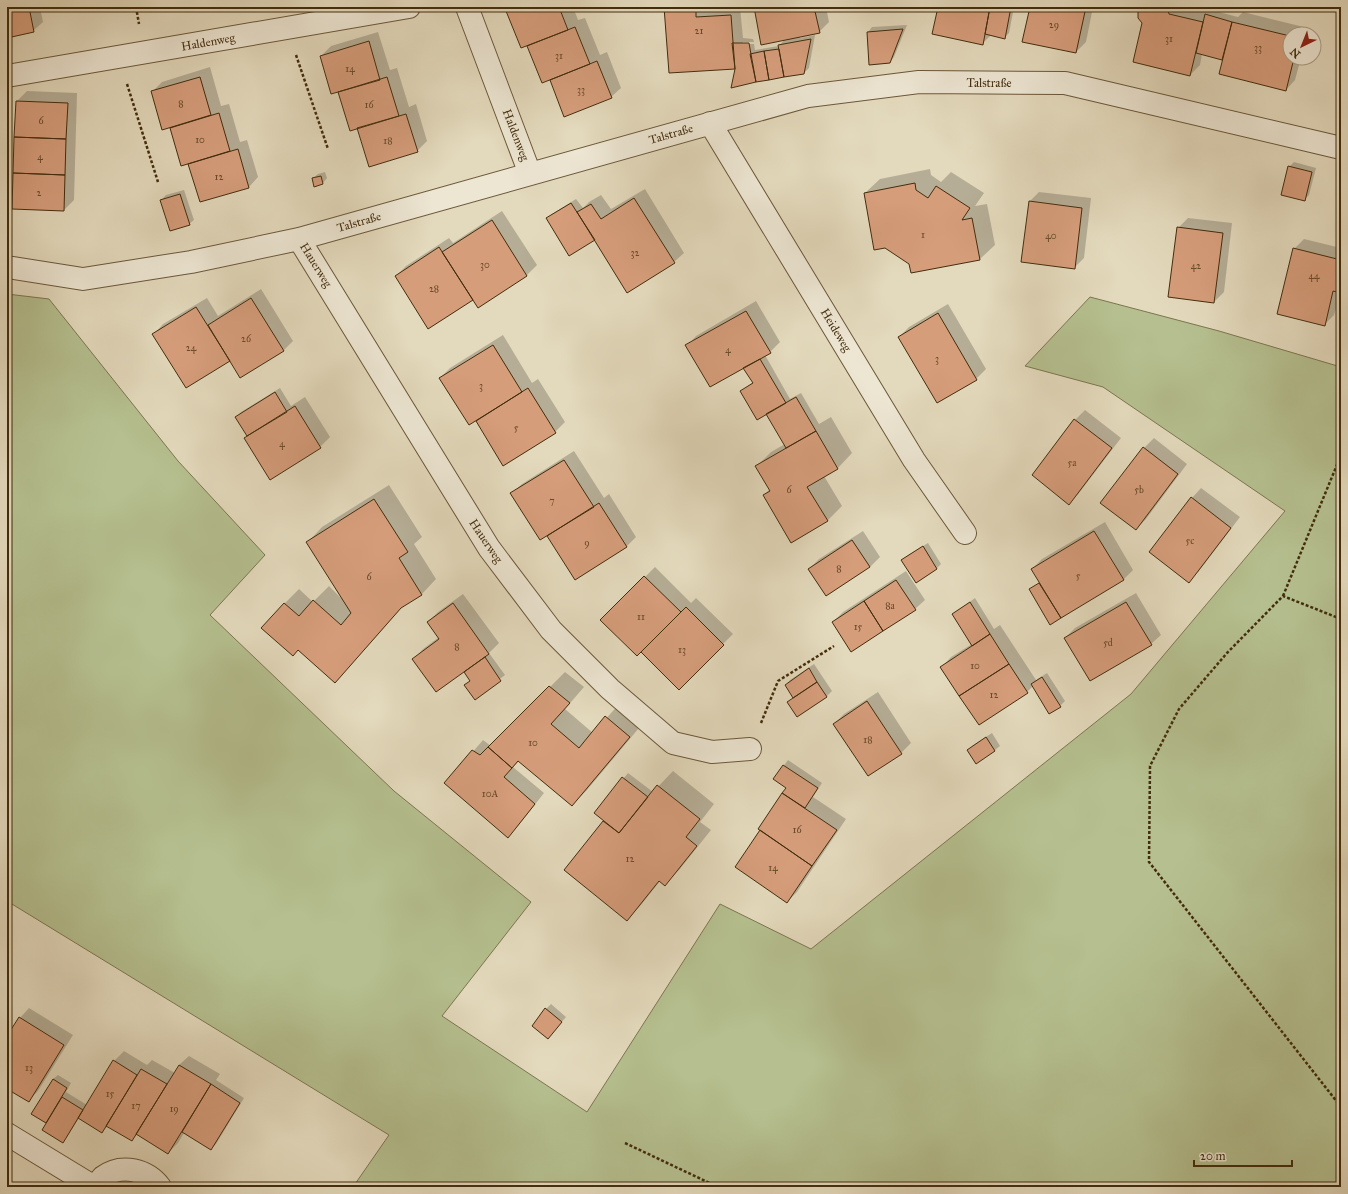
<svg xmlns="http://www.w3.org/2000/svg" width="1348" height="1194" viewBox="0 0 1348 1194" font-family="'IM FELL Great Primer',serif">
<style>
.green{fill:#b5bf8f;stroke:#7c764e}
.shadow{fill:#0003}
.building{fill:#d69d7b;stroke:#432d0d}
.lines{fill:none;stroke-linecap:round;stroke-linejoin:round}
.minor-casing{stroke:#6b5839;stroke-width:24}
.path{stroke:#432d0d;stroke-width:2.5;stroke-dasharray:3 2;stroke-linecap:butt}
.minor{stroke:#ede6d3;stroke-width:22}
.labels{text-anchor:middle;stroke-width:3;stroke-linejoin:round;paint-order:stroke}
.number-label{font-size:10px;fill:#684928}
.street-label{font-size:12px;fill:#432d0d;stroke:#ede6d3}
</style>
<rect width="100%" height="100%" fill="#e3d9bc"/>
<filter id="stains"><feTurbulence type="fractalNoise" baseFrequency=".005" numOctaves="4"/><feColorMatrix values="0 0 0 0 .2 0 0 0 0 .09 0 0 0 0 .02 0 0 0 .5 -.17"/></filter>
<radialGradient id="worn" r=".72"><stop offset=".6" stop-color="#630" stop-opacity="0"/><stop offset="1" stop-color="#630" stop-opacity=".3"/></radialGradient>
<!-- green -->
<path class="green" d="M7,294L49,299L178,461L265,555L210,615L394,791L531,902L442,1016L587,1112L720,904L811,949L1131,694L1285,511L1103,387L1025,366L1090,297L1219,331L1341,367V1187H353L389,1135L7,901Z"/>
<!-- shadow -->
<path class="shadow" d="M7,7H40L43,22L33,31L7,37Z
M511,7H573L578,20L585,18L600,55L607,52L621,88L611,97L565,116L550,79L543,82L528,44L507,11Z
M665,7H740L743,38L753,39L754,42H743V44H754L755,50L779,46L785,39L755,7H826L829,22L819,32L800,36V38L815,35L809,68L804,73L736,67Z
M939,7H1014L1009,33L1004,38L991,35L983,43Z
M1031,7H1093L1086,42L1076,52L1024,41Z
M1140,7H1190L1209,12L1211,10L1238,17L1243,12L1308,28L1307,34H1290V58H1301L1295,80L1286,90L1225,57L1222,59L1202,54L1200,65L1190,75L1143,23Z
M907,25L894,57L890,62L868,32L872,27Z
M378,32L390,70L397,68L409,107L416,104L427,141L417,151L358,127L321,56L331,46Z
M210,67L221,106L229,104L240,142L247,140L258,177L249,187L201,201L189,163L182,165L170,126L152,92L162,82Z
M27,91L77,93L74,200L64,210L17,101Z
M1294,162L1316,168L1309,195L1304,200L1289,167Z
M930,169L931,175L941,182L951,172L984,193L975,206L987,204L995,245L980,259L910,263L885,247L865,193L880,179Z
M325,172L327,178L323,183L313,178L318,174Z
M645,189L684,253L674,262L595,239L547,218L552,214L576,199L583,208L589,202L601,195L611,209Z
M184,190L194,220L189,224L161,200L166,195Z
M1039,192L1091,198L1084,258L1074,268L1029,202Z
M502,211L537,265L527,275L478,306L473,299L396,276L406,266L449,238L453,243Z
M1188,218L1232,223L1224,292L1214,302L1178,228Z
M1304,239L1341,248V292L1334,315L1324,325L1294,249Z
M261,289L293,341L283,351L230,359L154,334L163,324L207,298L218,316Z
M756,301L780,342L770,352L765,355L790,399L801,393L819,424L831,417L852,453L838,468L824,476L842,506L827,521L764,495L770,489L757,466L771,452L785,444L767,413L741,391L753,382L744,367L687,346L696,336Z
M948,304L986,369L976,379L899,337L909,327Z
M503,335L532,383L538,379L565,422L555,432L504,464L476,420L440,378L450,368Z
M280,388L291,406L305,397L330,437L320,447L245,438L248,435L236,417L241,412Z
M1085,410L1121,438L1079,493L1069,503L1033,475L1075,420Z
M1154,438L1187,464L1146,519L1136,529L1144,448Z
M574,451L604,498L609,494L636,537L626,547L575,579L547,535L512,493L522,484Z
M389,485L422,537L414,544L436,579L422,594L404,605L349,667L335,682L284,604L299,589L313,602L329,586L342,599L308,542L322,527Z
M1201,488L1240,517L1199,571L1189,581L1192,498Z
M1105,522L1133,570L1123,580L1051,623L1031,589L1040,582L1032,569L1042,559Z
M863,531L880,557L870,567L826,595L809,569L819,559Z
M928,543L941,564L937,568L916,582L903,560L907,556Z
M655,567L691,603L696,598L733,634L679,688L641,651L602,620Z
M906,571L925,600L915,609L833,622L843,612Z
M1136,593L1161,635L1151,644L1065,638L1075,628Z
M463,594L499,643L489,653L505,675L475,698L471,680L464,671L414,659L423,649L439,637L428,622L438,612Z
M975,598L994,629L1000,625L1036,680L1047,673L1065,701L1060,706L1033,686L1027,692L979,724L942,667L951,657L972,644L953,614Z
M814,664L832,691L827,696L797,716L788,702L794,697L786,685L790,680Z
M565,672L584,687L565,709L593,733L621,702L644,722L587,790L572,805L519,761L513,767L544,793L518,826L508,836L446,783L483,740L491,746Z
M878,692L911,743L901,753L868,774L834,724L844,714Z
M992,733L1000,746L995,750L976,763L968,750L973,745Z
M788,760L822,783L813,797L846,819L797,892L787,902L759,829L787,788L774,779Z
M673,771L714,804L700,822L711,830L679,870L664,884L660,881L641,905L627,920L565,870L605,821L595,813L628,773L653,792Z
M551,1004L566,1017L548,1038L546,1009Z
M29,1008L73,1035L38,1091L28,1101L7,1088V1038L20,1018Z
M124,1051L147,1065L152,1060L175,1073L179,1065L189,1056L220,1074L216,1080L244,1098L216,1144L211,1149L184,1133L178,1143L168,1153L138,1134L131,1140L108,1126L102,1131L79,1118L67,1137L62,1141L47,1122L33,1113L53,1079L58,1075L71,1083L66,1092L87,1105L114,1061Z
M7,1161L12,1164L7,1172Z"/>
<!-- building -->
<path class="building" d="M7,7H29L34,32L7,38Z
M516,7H559L568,30L521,48L506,11Z
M664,7H696V17L731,15L735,69L669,73Z
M754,7H814L820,33L761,45Z
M938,7H990L983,45L932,34Z
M990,7H1011L1005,39L985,34Z
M1030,7H1086L1076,53L1022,42Z
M1138,7H1167L1169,14L1203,22L1190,76L1133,62L1142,23L1138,18Z
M1205,14L1232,22L1222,60L1196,53Z
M1232,22L1290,36V58H1294L1286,91L1219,74Z
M575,27L590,64L542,83L527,46Z
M903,29L890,63L869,65L867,32Z
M811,39L804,74L784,77L778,45Z
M369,41L380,80L331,94L320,56Z
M732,43H749L756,82L731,88L735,69Z
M779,49L784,77L769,80L764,51Z
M764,51L769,80L756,82L750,54Z
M597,61L612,98L564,117L550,80Z
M200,77L211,115L162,130L151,91Z
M387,77L399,116L350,131L338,92Z
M16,101L68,103L66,139L14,137Z
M219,113L230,151L181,166L170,128Z
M406,114L418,152L369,167L357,128Z
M14,137L66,139L65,175L13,173Z
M238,149L249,188L200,202L188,164Z
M1288,166L1312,172L1305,201L1281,195Z
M13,173L65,175L64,211L12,209Z
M321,176L323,184L314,187L312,178Z
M915,183L916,190L928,198L936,186L970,208L962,220L972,218L980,260L911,273L909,264L885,248L874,250L864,193Z
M180,194L190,225L170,231L160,200Z
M634,198L675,263L627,293L577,212L591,204L601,219Z
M1029,201L1082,208L1075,269L1021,262Z
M571,203L595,240L569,256L546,218Z
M492,220L527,276L478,308L442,252Z
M1177,227L1223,233L1214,303L1168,297Z
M439,247L473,300L428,329L395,276Z
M1293,248L1341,260V293L1333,291L1325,326L1277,314Z
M251,298L284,351L240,378L208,325Z
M196,307L230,361L186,388L152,334Z
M746,311L771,353L710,387L685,345Z
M938,313L977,380L937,403L898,337Z
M493,345L522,392L469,425L439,378Z
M760,359L786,403L757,420L740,391L753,383L743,368Z
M528,388L556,433L503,466L476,421Z
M275,392L287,412L247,436L235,417Z
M796,397L816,431L786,448L766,414Z
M295,406L321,448L270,480L244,438Z
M1074,419L1112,448L1069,505L1032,475Z
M816,431L838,469L807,487L828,521L791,543L763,495L770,491L755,466Z
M1143,447L1178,474L1136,530L1100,503Z
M564,460L594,507L540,540L510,493Z
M1191,497L1231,528L1189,583L1149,552Z
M374,499L408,552L399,558L422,595L401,608L335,683L298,650L293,656L261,628L284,603L299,616L313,600L341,625L351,613L306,542Z
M599,503L627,547L575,580L547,536Z
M1094,531L1124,580L1061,618L1031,569Z
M852,540L870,567L826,596L808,569Z
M923,546L937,569L916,583L901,560Z
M644,576L681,612L637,656L600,620Z
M896,580L916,610L883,631L864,601Z
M1039,583L1061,618L1050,625L1029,589Z
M864,601L883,631L851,652L832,622Z
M970,602L990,634L972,646L952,614Z
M1126,602L1152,645L1090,681L1064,638Z
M453,603L489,654L436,692L412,659L439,639L427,622Z
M686,607L724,645L679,690L641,652Z
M990,634L1009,664L959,696L940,667Z
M485,657L501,681L475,700L464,685L470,681L464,672Z
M1009,664L1028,693L979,725L959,696Z
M809,668L817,682L793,698L785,685Z
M1042,677L1061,707L1049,714L1031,684Z
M817,682L827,697L797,717L787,702Z
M549,686L570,703L551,724L579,748L605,716L630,737L572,806L518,761L512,768L488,747Z
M867,701L902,754L868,776L833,724Z
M986,737L995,751L976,764L967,750Z
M488,747L512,768L504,777L535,804L508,838L444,783L472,750L480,755Z
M783,765L818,788L805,808L782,793L786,788L773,779Z
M622,777L648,797L619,833L594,813Z
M657,785L700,819L686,837L697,846L665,886L659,881L627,921L564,870L603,821L619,833Z
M782,793L837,830L812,866L758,829Z
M760,830L812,866L787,903L735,867Z
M545,1008L562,1022L548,1039L532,1026Z
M19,1017L64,1045L29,1102L7,1089V1036Z
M113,1060L137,1075L102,1133L78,1118Z
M179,1065L211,1084L168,1154L136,1134Z
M141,1069L167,1084L132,1141L106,1126Z
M53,1079L67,1088L46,1123L31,1114Z
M211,1084L240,1103L211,1150L182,1132Z
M62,1097L83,1110L63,1143L42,1130Z"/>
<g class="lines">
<defs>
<path id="minor" d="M467,7L530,174
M7,76L409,7
M710,123L914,460L965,533
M299,239L489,548L551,630L610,689L673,743L712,752L750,749
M7,267L83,279L191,262L299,239L808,96L919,82L1065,83L1341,148
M7,1134L94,1187
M95,1187C98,1184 100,1180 103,1177C122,1163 147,1170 160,1187"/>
</defs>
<!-- minor casing -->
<use href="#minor" class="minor-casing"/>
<!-- path -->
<path class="path" d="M136,7L139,24
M296,55L328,149
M127,84L158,182
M1283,596L1341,455
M1341,619L1283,596L1227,653L1179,709L1150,766L1149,862L1341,1107
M761,723L778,681L834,646
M625,1143L718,1187"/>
<!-- minor -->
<use href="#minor" class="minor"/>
</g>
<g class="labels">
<!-- number labels -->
<g class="number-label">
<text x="1054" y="28">29</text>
<text x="699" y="34">21</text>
<text x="1169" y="42">31</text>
<text x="1258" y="51">33</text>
<text x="559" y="59">31</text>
<text x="350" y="72">14</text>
<text x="581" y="93">33</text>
<text x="181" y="107">8</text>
<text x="369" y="108">16</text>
<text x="41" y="124">6</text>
<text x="200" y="143">10</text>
<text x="388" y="144">18</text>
<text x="40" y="160">4</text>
<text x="219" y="180">12</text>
<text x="39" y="196">2</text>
<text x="923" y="238">1</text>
<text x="1051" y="239">40</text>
<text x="635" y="256">32</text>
<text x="485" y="268">30</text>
<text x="1196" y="269">42</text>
<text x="1314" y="279">44</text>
<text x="434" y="292">28</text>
<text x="246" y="342">26</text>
<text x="191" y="351">24</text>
<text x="728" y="353">4</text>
<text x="937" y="362">3</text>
<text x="481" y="389">3</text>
<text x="516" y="431">5</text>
<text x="282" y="447">4</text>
<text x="1072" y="466">5a</text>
<text x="789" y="493">6</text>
<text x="1139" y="493">5b</text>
<text x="552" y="504">7</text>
<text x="1190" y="544">5c</text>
<text x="587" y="546">9</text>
<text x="839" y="572">8</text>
<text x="1078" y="579">5</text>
<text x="369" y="580">6</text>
<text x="890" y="609">8a</text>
<text x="641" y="620">11</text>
<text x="858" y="630">15</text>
<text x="1108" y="646">5d</text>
<text x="457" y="650">8</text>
<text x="682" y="653">13</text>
<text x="975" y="669">10</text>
<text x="994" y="698">12</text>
<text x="868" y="743">18</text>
<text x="533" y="746">10</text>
<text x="490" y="797">10A</text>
<text x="797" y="833">16</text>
<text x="630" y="862">12</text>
<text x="773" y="871">14</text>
<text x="29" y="1071">13</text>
<text x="110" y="1097">15</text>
<text x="136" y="1109">17</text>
<text x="174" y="1112">19</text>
</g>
<!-- street labels -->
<g class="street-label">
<text transform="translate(208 42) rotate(-10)" y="4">Haldenweg</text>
<text x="989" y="87">Talstraße</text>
<text transform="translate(671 134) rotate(-16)" y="4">Talstraße</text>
<text transform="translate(516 135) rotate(69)" y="4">Haldenweg</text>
<text transform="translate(359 222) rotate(-16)" y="4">Talstraße</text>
<text transform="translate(316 265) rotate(58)" y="4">Hauerweg</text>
<text transform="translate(836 330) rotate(59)" y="4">Heideweg</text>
<text transform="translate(486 541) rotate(56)" y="4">Hauerweg</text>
</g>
</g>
<!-- margin -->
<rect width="1348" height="1194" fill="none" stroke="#e3d9bc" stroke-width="24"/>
<rect x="8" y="8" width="1332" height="1178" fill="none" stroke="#432d0d" stroke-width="2"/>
<rect x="12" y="12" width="1324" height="1170" fill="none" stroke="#432d0d"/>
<!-- north arrow -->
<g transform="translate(1302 46) rotate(223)"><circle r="19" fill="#ede6d3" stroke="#a99c84"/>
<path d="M0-3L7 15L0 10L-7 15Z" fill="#8f2418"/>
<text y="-6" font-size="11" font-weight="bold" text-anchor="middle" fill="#432d0d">N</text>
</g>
<!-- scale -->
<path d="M1194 1160v6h98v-6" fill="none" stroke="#432d0d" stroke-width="2"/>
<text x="1200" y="1160" font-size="12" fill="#432d0d" stroke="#ede6d3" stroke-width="3" paint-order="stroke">20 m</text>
<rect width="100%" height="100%" filter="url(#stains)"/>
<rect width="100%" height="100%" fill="url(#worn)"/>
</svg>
